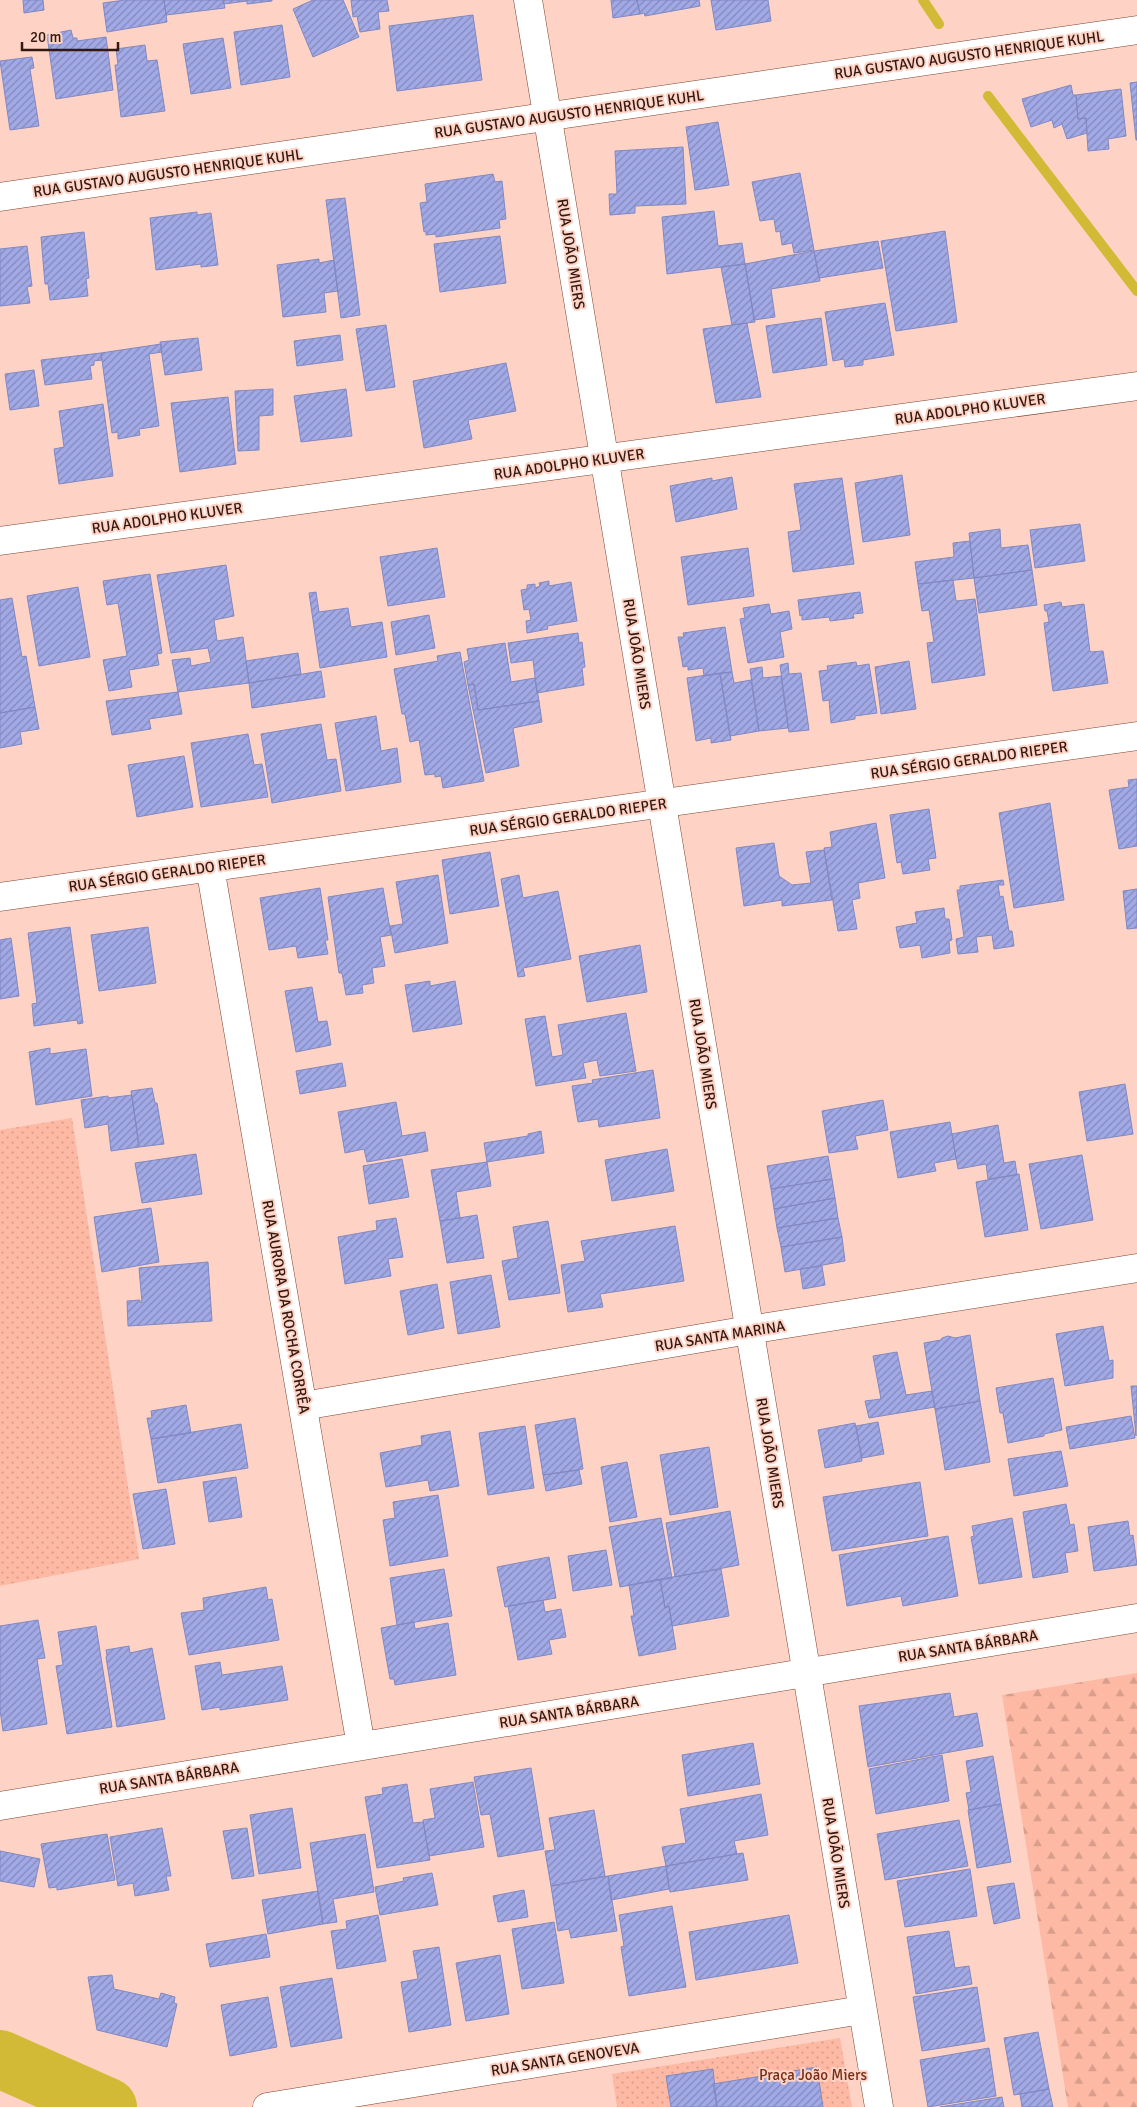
<svg xmlns="http://www.w3.org/2000/svg" width="1137" height="2107" viewBox="0 0 1137 2107" font-family="Signika,sans-serif">
<style>
.grass{fill:url(#grass-dots)}
.forest{fill:url(#forest-firs)}
.lines{fill:none;stroke-linecap:round;stroke-linejoin:round}
.stream{stroke:#d2b936;stroke-width:10}
.river{stroke:#d2b936;stroke-width:58}
.building{fill:url(#building-hatch);stroke:#8188c2}
.street-casing{stroke:#7e4330;stroke-width:29}
.secondary-casing{stroke:#7e4330;stroke-width:29}
.street{stroke:#fff;stroke-width:28}
.secondary{stroke:#fff;stroke-width:28}
.labels{text-anchor:middle;stroke-width:4;stroke-linejoin:round;paint-order:stroke}
.street-label{font-size:15px;fill:#321810;stroke:#fed3c5}
.park-label{font-size:15px;fill:#752e17;stroke:#fed3c5}
</style>
<defs>
<pattern id="grass-dots" width="8" height="8" patternUnits="userSpaceOnUse" patternTransform="scale(1.25)"><rect width="8" height="8" fill="#fdb9a3"/><path d="M2 2h.1M6 6h.1" fill="none" stroke="#d99e8b" stroke-width="1.8" stroke-linecap="round"/></pattern>
<pattern id="forest-firs" width="22" height="20" patternUnits="userSpaceOnUse" patternTransform="scale(1.25)"><rect width="22" height="20" fill="#fdb9a3"/><path d="M5 1l3.5 6h-7zM16 11l3.5 6h-7z" fill="#d99e8b"/></pattern>
<pattern id="building-hatch" width="6" height="6" patternUnits="userSpaceOnUse" patternTransform="scale(1.25)"><rect width="6" height="6" fill="#a1a9e6"/><path d="M-1 1l2-2M0 6l6-6M5 7l2-2" fill="none" stroke="#8489b9"/></pattern>
</defs>
<rect width="100%" height="100%" fill="#fed3c5"/>
<!-- grass -->
<path class="grass" d="M72,1118L139,1559L0,1586V1130Z
M840,2038L852,2107H617L612,2074Z"/>
<!-- forest -->
<path class="forest" d="M1137,1673V2107H1068L1002,1695Z"/>
<g class="lines">
<!-- stream -->
<path class="stream" d="M923,0L939,24
M988,96L1137,291"/>
<!-- river -->
<path class="river" d="M0,2059L108,2107"/>
</g>
<!-- building -->
<path class="building" d="M23,0H43L44,10L24,13Z
M125,0H164L167,22L107,32L103,3Z
M164,0H223L225,8L166,15Z
M223,0H272V1L247,4V1L224,4Z
M313,0H343L359,37L313,57L293,9Z
M351,0H387L389,11L378,12L380,29L360,32L357,16L353,17Z
M611,0H637L640,14L613,18Z
M637,0H699L700,6L645,16L644,13L640,14Z
M711,0H768L771,21L716,30Z
M473,15L482,80L397,91L389,26Z
M282,25L290,77L241,85L234,32Z
M71,30L73,38H77V41L106,37L113,90L56,99L47,35Z
M223,38L231,88L191,94L183,44Z
M145,45L147,61L157,60L165,111L121,117L115,65H118L116,49Z
M32,57L34,68L30,69L39,126L10,130L0,61Z
M1137,82V140H1136L1130,83Z
M1071,85L1073,95H1076L1078,119L1086,118L1087,133L1067,139L1062,124L1054,128L1052,120L1031,127L1022,99Z
M1121,89L1126,136L1108,139L1109,149L1088,151L1086,118L1078,119L1076,95Z
M718,122L729,185L695,190L686,127Z
M683,147L686,204L635,206V213L610,215L609,194H617L615,151Z
M800,173L814,250L794,253L792,243L782,245L780,231L776,232L774,219L760,221L752,182Z
M493,174L495,182L502,181L506,219L499,220L500,228L436,237V234L426,235V231L424,232L420,203L427,202L425,184Z
M345,198L360,315L341,318L326,200Z
M714,211L718,246L742,243L745,264L667,274L662,217Z
M197,212V215L211,213L218,265L201,267V264L156,270L150,218Z
M945,231L957,322L896,331L881,241Z
M84,232L89,278L86,279L88,296L50,300L48,284H45L41,237Z
M500,236L506,283L440,292L434,244Z
M878,241L883,268L819,278L814,251Z
M27,246L32,286L27,287L30,303L0,306V249Z
M814,251L820,281L771,289L775,317L754,320L745,264Z
M319,259V263L334,260L338,291L324,293L326,312L283,317L277,265Z
M745,264L755,322L732,325L721,267Z
M885,303L894,355L863,360V365L845,367L844,359L833,361L825,312Z
M821,318L827,365L773,373L766,326Z
M747,323L761,397L716,403L703,329Z
M386,325L395,387L366,391L356,329Z
M340,335L343,360L297,366L294,341Z
M198,338L202,370L165,375L160,342Z
M161,344L162,352L149,354L159,426L139,429L140,435L118,439V432L112,433L101,353Z
M101,353L102,360L94,361V365L90,366L92,379L45,385L41,360Z
M506,363L516,411L468,420L472,439L424,448L413,381Z
M34,370L39,406L10,410L5,374Z
M273,389V415L259,416V450L238,451L235,391Z
M346,389L352,436L301,442L294,396Z
M228,397L236,464L180,472L171,403Z
M103,404L113,476L59,484L54,449L64,447L59,411Z
M902,475L910,535L863,542L855,483Z
M732,477L737,509L676,522L670,486L712,478V481Z
M842,478L854,564L793,572L788,532L801,530L794,484Z
M1080,524L1085,561L1035,568L1030,530Z
M1000,529L1001,548L1028,545L1032,570L974,578L969,533Z
M970,541L974,578L918,584L915,562L954,557L953,543Z
M437,548L445,597L388,606L380,557Z
M748,548L754,596L688,605L681,557Z
M226,565L234,616L214,620L217,641L243,637L249,683L178,692L172,660L190,658L191,666L211,662L208,648L171,653L157,575Z
M1032,570L1037,605L979,613L974,578Z
M150,574L162,653L157,654L159,665L129,670L132,687L109,691L103,660L127,656L118,603L107,605L103,581Z
M953,580L956,601L975,599L985,675L932,683L927,643L934,642L929,610L922,611L918,584Z
M549,581V586L571,582L577,621L547,626L548,629L527,633L526,621L531,620L529,609L524,610L521,590L527,589V585L535,584V588L540,586L539,583Z
M78,587L90,657L39,666L27,596Z
M316,592L319,612L348,608L351,627L382,622L387,657L320,668L309,593Z
M860,592L863,613L853,614L854,618L830,621L829,617L802,620V615L800,616L798,600Z
M12,598L22,657L26,656L35,707L0,713V600Z
M1061,602L1062,607L1084,604L1090,652L1103,651L1108,683L1053,691L1044,623L1049,622L1047,611H1045L1044,605Z
M769,604L771,614L789,611L792,629L780,632L784,657L748,663L740,619L745,618L743,608Z
M429,615L435,648L396,655L391,622Z
M725,627L732,672L704,676L703,668L688,670V666L683,667L678,637H684L683,633Z
M578,633L579,643L582,642L585,667L582,668L584,685L537,693L533,660L511,663L508,643Z
M505,643L511,682L535,678L539,701L478,710L474,684L468,685L464,662L469,660L467,649Z
M460,652L484,781L443,788L441,776L435,777V774L425,775L419,740L410,742L405,714H402L394,669L438,661L437,656Z
M298,653L301,674L249,683L246,661Z
M909,661L916,709L881,714L875,667Z
M856,662L857,666L869,664L877,713L855,716V719L831,723L829,700L823,701L819,671L828,670L827,666Z
M788,663L789,674L801,673L809,730L789,732L780,665Z
M762,667L763,678L781,676L788,728L759,731L750,669Z
M321,671L325,697L252,708L249,683Z
M732,672L734,683L751,680L759,731L730,736L720,673Z
M720,673L731,740L711,743V738L696,741L687,678Z
M474,684L478,710L539,701L542,722L513,728L519,766L486,773L468,685Z
M178,692L182,714L149,719L151,729L112,735L106,701Z
M35,707L39,729L20,732L22,744L0,748V713Z
M376,716L381,751L397,748L401,782L346,791L335,723Z
M321,724L327,760L336,759L341,791L272,803L261,734Z
M248,734L254,765L262,764L268,797L201,807L191,743Z
M184,756L193,807L137,817L128,765Z
M1137,779V846L1119,849L1109,790L1129,787L1128,780Z
M1050,803L1064,900L1014,908L999,813Z
M929,809L936,858L928,859L930,870L903,874L901,862L897,863L890,815Z
M876,823L885,878L858,883L860,898L852,900L857,929L838,931L824,848L832,847L830,832Z
M774,843L779,876L792,885L811,883L806,852L824,850L832,900L782,906V900L744,906L736,848Z
M490,852L499,906L450,914L442,860Z
M438,875L448,943L395,953L390,926L403,924L396,882Z
M519,875L523,898L558,891L571,959L523,968L525,976L518,977L501,879Z
M1003,880L1004,885H998L1000,897L1003,896L1009,931H1012L1014,946L994,949L992,935L976,937L978,952L958,954L956,939L964,937L957,890H960V886Z
M320,888L328,940H325L328,954L298,958L296,946L269,950L260,898Z
M383,888L391,935L380,937L385,966L372,968L374,983L362,985L363,993L346,995L342,973H339L328,897Z
M1137,889V928L1127,929L1123,891Z
M944,908L945,919H949L952,940L949,941L950,953L922,958L920,945L900,948L896,927L917,923L915,912Z
M70,927L83,1023L78,1024L77,1020L34,1026L32,1004L37,1003L28,933Z
M148,927L156,983L99,991L91,935Z
M11,938L19,996L0,999V940Z
M640,945L647,992L587,1002L579,956Z
M430,981V986L455,981L462,1024L413,1032L405,985Z
M312,987L318,1022L327,1021L331,1045L296,1052L285,991Z
M626,1013L636,1071L600,1076L597,1060L583,1063L586,1078L536,1086L525,1019L545,1016L552,1057L563,1055L558,1025Z
M50,1048V1054L86,1049L92,1096L36,1105L29,1052Z
M342,1063L346,1086L300,1094L296,1071Z
M653,1070L660,1118L599,1127L598,1119L578,1122L572,1086L593,1083L592,1080Z
M1125,1084L1133,1134L1087,1141L1079,1092Z
M152,1088L155,1103H157L164,1144L139,1147L131,1091Z
M132,1095L139,1147L111,1151L108,1124L85,1128L81,1100L108,1096V1098Z
M883,1100L888,1130L855,1136L858,1149L829,1153L822,1111Z
M396,1102L402,1136L425,1132L428,1151L367,1162L364,1149L345,1153L338,1112Z
M950,1122L956,1159L934,1163L936,1171L898,1178L890,1132Z
M998,1125L1004,1163L1015,1161L1017,1175L988,1179L986,1164L958,1169L952,1134Z
M541,1131L544,1153L487,1162L484,1143L528,1136V1134Z
M667,1149L674,1191L612,1201L605,1160Z
M196,1154L202,1194L142,1203L135,1163Z
M1082,1155L1093,1220L1041,1229L1029,1164Z
M828,1156L832,1179L771,1189L767,1166Z
M402,1159L409,1197L369,1204L363,1166Z
M487,1162L491,1186L456,1192L460,1218L440,1221L431,1170Z
M1019,1174L1028,1230L985,1237L976,1182Z
M832,1179L835,1198L774,1209L771,1189Z
M835,1198L838,1218L777,1228L774,1209Z
M151,1208L159,1262L102,1272L94,1217Z
M477,1215L484,1258L447,1263L440,1221Z
M396,1218L403,1257L388,1259L391,1276L345,1284L338,1237L377,1230L376,1221Z
M838,1218L842,1237L781,1247L777,1228Z
M548,1221L560,1293L509,1300L502,1261L518,1258L513,1227Z
M675,1226L684,1281L600,1294L603,1307L568,1312L561,1265L585,1261L581,1241Z
M842,1237L845,1261L785,1272L781,1247Z
M208,1262L212,1321L128,1326L127,1301L140,1300V1302L142,1303L139,1268Z
M822,1266L825,1285L803,1289L800,1269Z
M491,1275L500,1327L458,1334L450,1282Z
M437,1284L444,1328L408,1335L400,1291Z
M1103,1326L1109,1361L1113,1360V1378L1065,1386L1056,1334Z
M970,1335L980,1401L935,1409L924,1343L941,1340L942,1338L948,1336L955,1338Z
M897,1352L906,1395L932,1391L935,1407L869,1418L865,1401L881,1399L873,1356Z
M1053,1378L1062,1430L1044,1434V1436L1008,1443L1003,1413H1000L996,1388Z
M1131,1386H1137L1136,1436Z
M980,1401L990,1462L945,1470L935,1409Z
M186,1405L191,1433L151,1439L147,1418H152L151,1411Z
M1131,1416L1135,1438L1070,1449L1066,1427Z
M575,1418L583,1469L543,1475L535,1425Z
M878,1422L884,1454L862,1458L856,1426Z
M855,1423L862,1461L825,1468L818,1430Z
M241,1424L248,1468L158,1483L151,1439Z
M525,1426L534,1488L488,1495L479,1433Z
M450,1431L459,1486L430,1491L428,1480L386,1487L380,1453L422,1445L421,1436Z
M709,1447L718,1507L670,1515L660,1455Z
M1061,1451L1068,1486L1014,1496L1008,1459Z
M627,1462L637,1517L610,1522L601,1467Z
M579,1470L582,1484L546,1491L543,1475Z
M236,1477L242,1517L209,1522L203,1482Z
M920,1482L928,1536L832,1551L823,1497Z
M166,1489L175,1544L143,1549L133,1494Z
M438,1495L448,1556L390,1566L383,1520L395,1518L393,1502Z
M1066,1504L1070,1525L1074,1524L1078,1551L1065,1553L1068,1572L1033,1578L1023,1512Z
M730,1511L739,1565L675,1577L666,1523Z
M661,1518L672,1578L620,1587L609,1527Z
M1012,1518L1022,1577L979,1584L971,1537L974,1536L972,1526Z
M1128,1521L1130,1536L1133,1535L1137,1565L1094,1571L1088,1527Z
M948,1536L958,1596L903,1606L901,1596L847,1606L839,1555Z
M606,1550L612,1585L573,1591L568,1556Z
M549,1557L556,1598L505,1607L497,1567Z
M444,1569L452,1616L397,1625L390,1578Z
M721,1569L729,1616L672,1626L669,1606L665,1608L660,1579Z
M660,1579L665,1608L669,1606L676,1649L639,1656L631,1616H634L629,1585Z
M266,1587L268,1600L272,1599L279,1640L189,1655L181,1613L204,1610L203,1598Z
M543,1600L545,1612L561,1609L566,1637L549,1640L552,1654L518,1660L508,1606Z
M38,1620L45,1658L37,1659L47,1724L3,1731L0,1710V1626Z
M414,1622L415,1629L448,1623L456,1675L395,1685L394,1679H390L381,1628Z
M96,1626L112,1727L67,1734L56,1666L63,1665L58,1632Z
M129,1646L130,1653L152,1648L165,1719L117,1727L106,1657L107,1656L106,1650Z
M220,1662L222,1675L282,1666L288,1700L220,1710V1707L202,1710L195,1666Z
M950,1693L954,1717L977,1713L983,1746L868,1767L859,1706Z
M753,1743L760,1784L688,1796L682,1755Z
M942,1755L949,1801L876,1814L869,1769Z
M993,1756L1001,1804L969,1810L966,1793L971,1792L966,1761Z
M531,1768L544,1849L498,1857L490,1814L481,1815L474,1777Z
M473,1782L484,1847L429,1856L423,1820L435,1818L430,1789Z
M407,1784L413,1823L423,1822L430,1860L377,1868L365,1797L383,1794L382,1788Z
M761,1794L768,1835L734,1841L737,1854L666,1866L662,1847L686,1843L680,1809Z
M1001,1804L1011,1862L977,1868L968,1810Z
M292,1808L301,1868L259,1874L250,1815Z
M594,1810L605,1876L551,1886L545,1851L555,1850L549,1818Z
M959,1820L968,1866L885,1880L877,1834Z
M162,1828L171,1876H166L169,1890L135,1896L133,1883L118,1886L110,1837Z
M247,1828L254,1876L232,1879L223,1831Z
M107,1834L115,1880L57,1890V1887L49,1888L41,1844Z
M365,1834L374,1892L333,1899L337,1922L323,1924L310,1843Z
M0,1851L40,1859L34,1887L0,1881Z
M743,1853L748,1880L670,1892L666,1866Z
M666,1866L669,1889L611,1900L608,1876Z
M970,1869L977,1916L905,1927L897,1881Z
M432,1873L438,1905L380,1915L375,1887L404,1881L403,1878Z
M608,1876L617,1931L571,1938L569,1929L558,1931L551,1886Z
M1014,1883L1020,1918L994,1924L987,1887Z
M524,1890L528,1917L498,1922L493,1896Z
M318,1891L323,1924L268,1934L262,1900Z
M672,1906L686,1987L629,1996L621,1947L624,1946L619,1915Z
M378,1915L386,1961L337,1969L331,1931L347,1929L346,1921Z
M789,1915L798,1963L696,1980L689,1932Z
M554,1922L564,1983L522,1989L512,1929Z
M949,1931L955,1968L969,1966L972,1984L916,1994L907,1937Z
M266,1934L270,1957L210,1967L206,1944Z
M439,1947L451,2025L409,2032L401,1982L418,1979L413,1951Z
M500,1955L509,2014L466,2021L456,1963Z
M112,1975L114,1989L159,1999L161,1993L175,1997L174,2003L177,2004L167,2047L97,2030L88,1977Z
M332,1978L342,2038L291,2047L280,1987Z
M977,1987L985,2041L922,2051L913,1997Z
M268,1997L277,2047L230,2056L221,2005Z
M1038,2032L1049,2089L1014,2095L1004,2038Z
M989,2048L996,2096L928,2107L920,2060Z
M817,2067L823,2107H717L713,2084Z
M713,2069L717,2107H671L666,2076Z
M1049,2089L1053,2107H1022L1020,2094Z
M1002,2097L1004,2107H940Z"/>
<g class="lines">
<defs>
<path id="street" d="M0,197L1137,30
M0,541L1137,386
M210,867L361,1746
M0,897L1137,736
M303,1406L749,1330L1137,1268
M0,1806L1137,1618
M267,2107L862,2010"/>
<path id="secondary" d="M528,0L879,2107"/>
</defs>
<!-- street casing -->
<use href="#street" class="street-casing"/>
<!-- secondary casing -->
<use href="#secondary" class="secondary-casing"/>
<!-- street -->
<use href="#street" class="street"/>
<!-- secondary -->
<use href="#secondary" class="secondary"/>
</g>
<g class="labels">
<!-- street labels -->
<g class="street-label">
<text transform="translate(969 55) rotate(-8)" y="5">RUA GUSTAVO AUGUSTO HENRIQUE KUHL</text>
<text transform="translate(569 114) rotate(-8)" y="5">RUA GUSTAVO AUGUSTO HENRIQUE KUHL</text>
<text transform="translate(168 173) rotate(-8)" y="5">RUA GUSTAVO AUGUSTO HENRIQUE KUHL</text>
<text transform="translate(571 254) rotate(81)" y="5">RUA JOÃO MIERS</text>
<text transform="translate(970 409) rotate(-8)" y="5">RUA ADOLPHO KLUVER</text>
<text transform="translate(569 464) rotate(-8)" y="5">RUA ADOLPHO KLUVER</text>
<text transform="translate(167 518) rotate(-8)" y="5">RUA ADOLPHO KLUVER</text>
<text transform="translate(637 654) rotate(81)" y="5">RUA JOÃO MIERS</text>
<text transform="translate(969 760) rotate(-8)" y="5">RUA SÉRGIO GERALDO RIEPER</text>
<text transform="translate(568 817) rotate(-8)" y="5">RUA SÉRGIO GERALDO RIEPER</text>
<text transform="translate(167 873) rotate(-8)" y="5">RUA SÉRGIO GERALDO RIEPER</text>
<text transform="translate(703 1054) rotate(81)" y="5">RUA JOÃO MIERS</text>
<text transform="translate(286 1307) rotate(80)" y="5">RUA AURORA DA ROCHA CORRÊA</text>
<text transform="translate(720 1336) rotate(-9)" y="5">RUA SANTA MARINA</text>
<text transform="translate(770 1453) rotate(81)" y="5">RUA JOÃO MIERS</text>
<text transform="translate(968 1646) rotate(-9)" y="5">RUA SANTA BÁRBARA</text>
<text transform="translate(569 1712) rotate(-9)" y="5">RUA SANTA BÁRBARA</text>
<text transform="translate(169 1778) rotate(-9)" y="5">RUA SANTA BÁRBARA</text>
<text transform="translate(836 1853) rotate(81)" y="5">RUA JOÃO MIERS</text>
<text transform="translate(565 2059) rotate(-9)" y="5">RUA SANTA GENOVEVA</text>
</g>
<!-- park labels -->
<g class="park-label">
<text x="813" y="2080">Praça João Miers</text>
</g>
</g>
<!-- scale -->
<path d="M22 42v8h96v-8" fill="none" stroke="#321810" stroke-width="2.5"/>
<text x="30" y="42" font-size="15" fill="#321810" stroke="#fed3c5" stroke-width="4" paint-order="stroke">20 m</text>
</svg>
